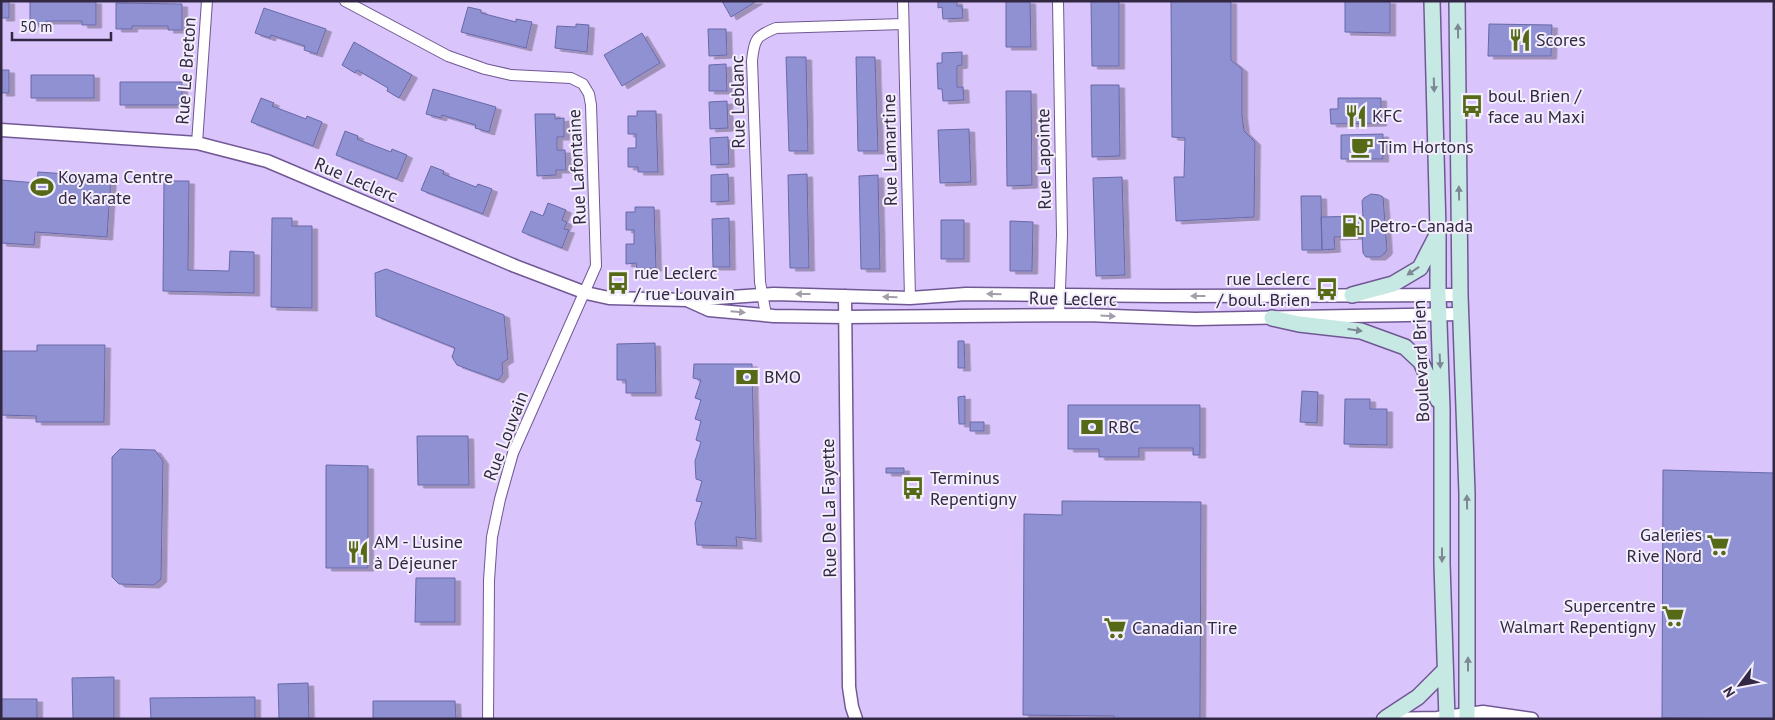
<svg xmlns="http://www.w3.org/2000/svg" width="1775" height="720" viewBox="0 0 1775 720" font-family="'PT Sans',sans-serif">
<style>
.building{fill:#8f91d3;stroke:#6869a8;filter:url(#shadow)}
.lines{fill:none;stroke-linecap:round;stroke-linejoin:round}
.minor-casing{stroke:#715895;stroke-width:12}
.tertiary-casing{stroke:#715895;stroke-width:15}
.secondary-casing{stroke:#715895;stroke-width:18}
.minor{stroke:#fff;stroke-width:10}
.tertiary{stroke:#fff;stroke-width:12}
.secondary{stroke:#c7e9e4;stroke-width:15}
.oneway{fill:#7d8894}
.oneway2{fill:#a39eaa}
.labels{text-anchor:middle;stroke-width:4;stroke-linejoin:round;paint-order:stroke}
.poi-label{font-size:18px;fill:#332843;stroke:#f3eefc;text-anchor:start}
.street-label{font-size:18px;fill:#332843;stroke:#f3eefc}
</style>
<defs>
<filter id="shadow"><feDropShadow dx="5.5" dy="3" stdDeviation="0" flood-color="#0004"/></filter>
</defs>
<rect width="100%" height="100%" fill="#d9c4fb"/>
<!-- building -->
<path class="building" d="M1,1H9V18H1Z
M30,1H96V25H82V21H46V24H30Z
M722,1H757L731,17Z
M938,1H957V6H962L963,18L943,19L942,7L938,8Z
M1006,1H1030L1031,47H1006Z
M1091,1H1119V66H1092Z
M1171,1H1231V60L1242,69V115L1244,131L1255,142L1254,217L1176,221L1174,177H1184L1185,138L1172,137Z
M1345,1H1390V33L1345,32Z
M116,3L182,4V30H168V26H132V29H116Z
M468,7L481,10V13L516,22V19L532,22L526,48L461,32Z
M264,8L326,29L317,54L304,50L305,46L271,35L270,38L255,33Z
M576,24L589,25L587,52L555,48L557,26L576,27Z
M1489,24L1552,25L1551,56H1488Z
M708,29H726L727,55L709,56Z
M642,33L660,63L622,86L604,55Z
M354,42L412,75L399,98L387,91L388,88L357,70L355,73L342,65Z
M962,52V65L957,66V87H963L964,100L943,101L942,89H938L937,63H942V53Z
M786,57H806L808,151H789Z
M856,57H875L878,151H858Z
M726,64L727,91H709V65Z
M1,70H9V93H1Z
M31,75H94V98H31Z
M120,82H182V105H120Z
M1091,85H1119L1120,156L1092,157Z
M433,89L496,107L489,132L475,128L476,125L442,115L441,118L426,114Z
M1006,91H1031L1032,185L1007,186Z
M261,98L274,103L272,106L306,119L307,116L322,122L313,146L251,122Z
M1338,98H1381V123L1331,124L1330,109H1338Z
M727,101L728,128L710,129L709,102Z
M637,111H656L658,172H638V167H628V148H636V134H628V116H637Z
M535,114H555V119L564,118V137H557V150H565L566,170H556V175L537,176Z
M969,129L971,182L940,183L938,130Z
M345,131L358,136L357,139L391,152L392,149L407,155L397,179L336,155Z
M1383,134V159H1341V135Z
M728,137L729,164L711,165L710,138Z
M431,166L444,171L443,174L476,187L478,184L492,189L483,214L421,190Z
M38,172L111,177L107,237L35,232L34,245L1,243V180L37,183Z
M728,174L729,201L711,202V175Z
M807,174L809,268H790L788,175Z
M878,175L880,269H861L859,176Z
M1122,177L1125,275L1096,276L1093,178Z
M164,181H189L188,270L229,271L230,251L254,252V293L163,291Z
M1371,194L1379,195L1383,197L1387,250L1385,253L1380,257H1366L1363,253L1362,236L1334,237L1335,249L1322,250L1321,217L1363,216L1362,201L1364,198Z
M1301,196H1321L1322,250H1302Z
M548,203L566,210L562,220L567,222L564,229L569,230L562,248L522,232L531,211L543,216Z
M635,207H654L656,268L637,269L636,263L626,264V244H634V230H626V212H635Z
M272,218H292V226H312V308L271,307Z
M729,218L730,267H713L712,219Z
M941,220H964V259H941Z
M1010,221L1033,222L1032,271H1010Z
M386,269L504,315L508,359L502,363L503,374L498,380L457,365L452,357L455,348L376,316L375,273Z
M958,341H964L965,368H958Z
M655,343L656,393H626V380H617V344Z
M37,345H105L104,422H36V416L1,415V351H37Z
M694,364H752L756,539L736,537L737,546L697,545L695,523L702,502L696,501L702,481L696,479L695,461L701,442L696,440L701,421L695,419L701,400L695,398L701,380L693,378Z
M1302,391L1318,392L1317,423L1300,422Z
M965,396V424H959L958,397Z
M1345,399H1370V409H1387V445L1344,444Z
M1068,405H1200V455H1193V448H1139V457H1099V449H1068Z
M970,422H984V431H970Z
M417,436H468L469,485H418Z
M120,449L155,450L163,461L161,579L154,585L119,584L112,577V457Z
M326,465L368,466V568H326Z
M886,468H904V473H886Z
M1663,470L1774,473V719L1662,718Z
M1062,501L1201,502L1200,719H1114V716L1023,715L1024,514L1062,515Z
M416,578H455V622H415Z
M114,677V719H73L72,678Z
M308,683L309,719H279L278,684Z
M255,697V719H151L150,698Z
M1,699H37V719H1Z
M373,701H455L456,719H373Z"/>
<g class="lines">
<defs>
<path id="minor" d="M345,1L448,56L485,69L511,75L571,78L583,84L589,94L591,105L596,266L513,453L500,499L492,537L489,580L488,719
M903,1L910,298
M1058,1L1062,235L1059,315
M197,143L207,1
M766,315L760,282L752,61C754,39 756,36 776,28L903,24"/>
<path id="tertiary" d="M1,130L197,143L267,161L515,266L586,293L609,298L687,300L774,294L910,298L966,294L1163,296L1460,295
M845,296L849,687L852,707L856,719
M689,301L709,310L774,316L845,317L1086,315L1195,319L1461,314
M1383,719L1437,718L1483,712L1532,719"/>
<path id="secondary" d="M1432,1L1438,231V294L1442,409V564L1447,719
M1457,1L1460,295L1467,493V719
M1352,295L1393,284L1420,268L1437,235
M1272,318L1299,324L1361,331L1405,347L1421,362L1438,400
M1386,718L1418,697L1445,670"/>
</defs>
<!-- minor casing -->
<use href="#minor" class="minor-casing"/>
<!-- tertiary casing -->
<use href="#tertiary" class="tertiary-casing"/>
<!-- secondary casing -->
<use href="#secondary" class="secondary-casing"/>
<!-- minor -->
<use href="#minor" class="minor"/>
<!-- tertiary -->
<use href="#tertiary" class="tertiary"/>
<!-- secondary -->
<use href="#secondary" class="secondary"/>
</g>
<!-- one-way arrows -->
<defs><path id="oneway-solid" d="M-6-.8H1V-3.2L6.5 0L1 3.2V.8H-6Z" transform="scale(1.25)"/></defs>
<g class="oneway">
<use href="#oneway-solid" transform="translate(1458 31) rotate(-91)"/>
<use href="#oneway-solid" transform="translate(1434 85) rotate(88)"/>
<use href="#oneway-solid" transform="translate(1459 193) rotate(-91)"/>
<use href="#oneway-solid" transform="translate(1413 271) rotate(146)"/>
<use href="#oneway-solid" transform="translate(1355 330) rotate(8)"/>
<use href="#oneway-solid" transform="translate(1440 361) rotate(87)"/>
<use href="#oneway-solid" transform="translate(1467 502) rotate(-91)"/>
<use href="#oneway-solid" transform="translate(1442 555) rotate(90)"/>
<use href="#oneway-solid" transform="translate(1468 664) rotate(-90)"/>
</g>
<g class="oneway2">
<use href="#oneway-solid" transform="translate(803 294) rotate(-180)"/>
<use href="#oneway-solid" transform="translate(994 294) rotate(-179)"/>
<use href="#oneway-solid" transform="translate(1198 296) rotate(180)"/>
<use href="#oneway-solid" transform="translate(890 297) rotate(-179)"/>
<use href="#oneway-solid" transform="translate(738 312) rotate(5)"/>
<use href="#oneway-solid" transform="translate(1108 316) rotate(3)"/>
</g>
<!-- icons -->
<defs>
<symbol id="restaurant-bare" viewBox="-9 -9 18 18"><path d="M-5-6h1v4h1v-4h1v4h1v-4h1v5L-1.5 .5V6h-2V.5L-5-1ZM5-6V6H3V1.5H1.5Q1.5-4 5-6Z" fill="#566916" stroke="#f3eefc" stroke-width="2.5" paint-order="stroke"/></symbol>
<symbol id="bus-bare" viewBox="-9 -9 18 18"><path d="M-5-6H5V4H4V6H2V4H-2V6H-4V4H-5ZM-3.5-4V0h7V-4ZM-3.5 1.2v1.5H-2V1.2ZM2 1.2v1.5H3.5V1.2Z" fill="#566916" stroke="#f3eefc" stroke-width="2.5" paint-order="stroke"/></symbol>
<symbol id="cafe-bare" viewBox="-9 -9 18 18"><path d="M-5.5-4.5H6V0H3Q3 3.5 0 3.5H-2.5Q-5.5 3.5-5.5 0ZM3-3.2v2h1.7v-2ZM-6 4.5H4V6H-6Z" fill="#566916" stroke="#f3eefc" stroke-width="2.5" paint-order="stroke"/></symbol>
<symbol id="stadium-bare" viewBox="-9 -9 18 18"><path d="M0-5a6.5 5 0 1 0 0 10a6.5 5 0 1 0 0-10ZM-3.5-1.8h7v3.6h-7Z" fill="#566916" stroke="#f3eefc" stroke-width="2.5" paint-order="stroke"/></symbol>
<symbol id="fuel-bare" viewBox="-9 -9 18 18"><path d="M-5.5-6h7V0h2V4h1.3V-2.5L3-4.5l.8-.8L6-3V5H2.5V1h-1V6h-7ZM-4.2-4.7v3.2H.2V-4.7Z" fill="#566916" stroke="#f3eefc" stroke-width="2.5" paint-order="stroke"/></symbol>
<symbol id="bank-bare" viewBox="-9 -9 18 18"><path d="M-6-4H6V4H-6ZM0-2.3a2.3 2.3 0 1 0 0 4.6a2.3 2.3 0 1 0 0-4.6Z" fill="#566916" stroke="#f3eefc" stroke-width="2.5" paint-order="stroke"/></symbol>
<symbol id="supermarket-bare" viewBox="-9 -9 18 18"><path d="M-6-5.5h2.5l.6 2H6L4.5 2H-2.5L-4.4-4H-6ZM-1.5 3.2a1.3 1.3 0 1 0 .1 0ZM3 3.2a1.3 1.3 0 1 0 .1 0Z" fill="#566916" stroke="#f3eefc" stroke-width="2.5" paint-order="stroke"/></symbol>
</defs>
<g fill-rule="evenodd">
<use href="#restaurant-bare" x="1504" y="24" width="32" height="32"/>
<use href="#bus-bare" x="1456" y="90" width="32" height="32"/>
<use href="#restaurant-bare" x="1340" y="100" width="32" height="32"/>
<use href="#cafe-bare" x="1346" y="131" width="32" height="32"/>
<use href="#stadium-bare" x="26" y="171" width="32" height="32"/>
<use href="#fuel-bare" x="1337" y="210" width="32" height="32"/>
<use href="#bus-bare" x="602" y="267" width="32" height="32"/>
<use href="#bus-bare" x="1311" y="273" width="32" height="32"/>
<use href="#bank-bare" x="731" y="361" width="32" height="32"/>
<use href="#bank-bare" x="1076" y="411" width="32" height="32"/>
<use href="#bus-bare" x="897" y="472" width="32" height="32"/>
<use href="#supermarket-bare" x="1702" y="529" width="32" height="32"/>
<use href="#restaurant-bare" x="342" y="536" width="32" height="32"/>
<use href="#supermarket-bare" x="1657" y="600" width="32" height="32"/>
<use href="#supermarket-bare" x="1099" y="612" width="32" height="32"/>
</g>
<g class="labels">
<!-- poi labels -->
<g class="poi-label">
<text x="1536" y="46">Scores</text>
<text x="1488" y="102">boul. Brien /<tspan x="1488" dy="21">face au Maxi</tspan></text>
<text x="1372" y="122">KFC</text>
<text x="1378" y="153">Tim Hortons</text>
<text x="58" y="183">Koyama Centre<tspan x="58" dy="21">de Karate</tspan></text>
<text x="1370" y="232">Petro-Canada</text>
<text x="634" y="279">rue Leclerc<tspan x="634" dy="21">/ rue Louvain</tspan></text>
<text x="1310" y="285" text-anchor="end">rue Leclerc<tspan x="1310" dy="21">/ boul. Brien</tspan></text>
<text x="764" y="383">BMO</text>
<text x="1108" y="433">RBC</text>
<text x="930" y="484">Terminus<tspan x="930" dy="21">Repentigny</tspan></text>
<text x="1702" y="541" text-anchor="end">Galeries<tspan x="1702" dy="21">Rive Nord</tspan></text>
<text x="374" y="548">AM - L'usine<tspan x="374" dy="21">à Déjeuner</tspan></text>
<text x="1656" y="612" text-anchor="end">Supercentre<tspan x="1656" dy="21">Walmart Repentigny</tspan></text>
<text x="1132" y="634">Canadian Tire</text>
</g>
<!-- street labels -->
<g class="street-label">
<text transform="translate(186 71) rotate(-86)" y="6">Rue Le Breton</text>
<text transform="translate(738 102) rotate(-91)" y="6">Rue Leblanc</text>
<text transform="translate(890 150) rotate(-91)" y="6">Rue Lamartine</text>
<text transform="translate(1044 159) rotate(-91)" y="6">Rue Lapointe</text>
<text transform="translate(577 167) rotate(-93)" y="6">Rue Lafontaine</text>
<text transform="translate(356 180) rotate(23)" y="6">Rue Leclerc</text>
<text transform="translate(1073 299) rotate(1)" y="6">Rue Leclerc</text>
<text transform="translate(1421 361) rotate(-92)" y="6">Boulevard Brien</text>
<text transform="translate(506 436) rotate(-69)" y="6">Rue Louvain</text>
<text transform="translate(829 508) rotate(-91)" y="6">Rue De La Fayette</text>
</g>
</g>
<!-- border -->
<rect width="1775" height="720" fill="none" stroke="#332843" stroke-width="5"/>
<!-- north arrow -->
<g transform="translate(1740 685) rotate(238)" stroke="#f3eefc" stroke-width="4" paint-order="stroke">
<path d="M0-4L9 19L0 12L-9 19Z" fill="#332843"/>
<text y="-8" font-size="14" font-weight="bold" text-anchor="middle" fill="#332843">N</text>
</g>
<!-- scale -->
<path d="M12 32v8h99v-8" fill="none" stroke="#332843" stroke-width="2.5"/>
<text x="20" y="32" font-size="15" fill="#332843" stroke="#f3eefc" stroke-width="4" paint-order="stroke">50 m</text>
</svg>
